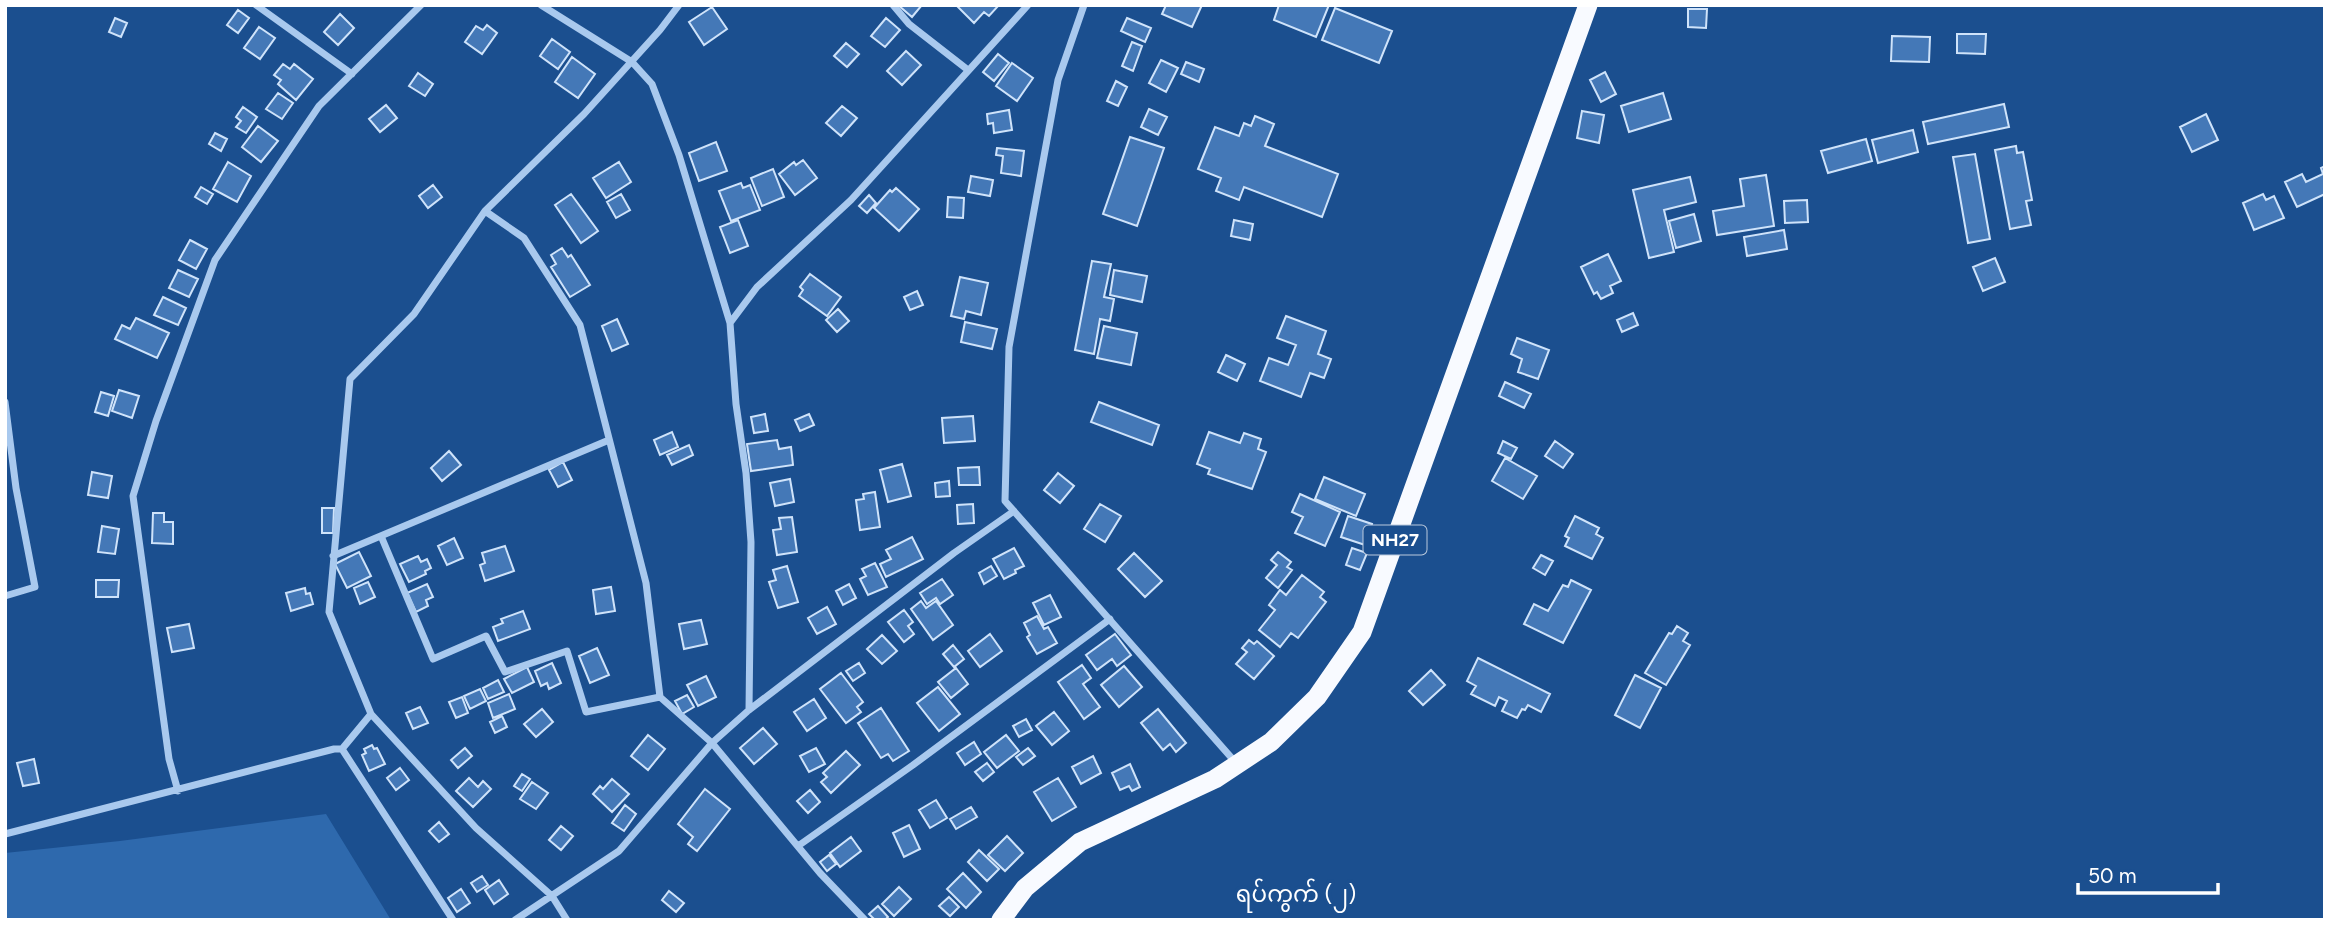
<svg xmlns="http://www.w3.org/2000/svg" width="2330" height="925" viewBox="0 0 2330 925" font-family="Figtree,'Noto Sans Myanmar',sans-serif">
<style>
.green{fill:#2e69ad}
.building{fill:#4478b7;stroke:#cfe3fa;stroke-width:2}
.lines{fill:none;stroke-linecap:round;stroke-linejoin:round}
.minor{stroke:#a9c9ee;stroke-width:7}
.trunk{stroke:#f8faff;stroke-width:19}
.labels{text-anchor:middle;stroke-width:7;stroke-linejoin:round;paint-order:stroke}
.shield{fill:#1b4f8f;stroke:#bbcadd;stroke-width:2}
.shield-label{font-size:18px;font-weight:bold;fill:#fff}
.quarter-label{font-size:23px;fill:#fff;stroke:#1b4f8f}
</style>
<rect width="100%" height="100%" fill="#1b4f8f"/>
<!-- green -->
<path class="green" d="M326,814L391,920H5V853L120,841Z"/>
<!-- building -->
<path class="building" d="M898,5H922L912,17Z
M956,5H999L989,16L984,12L974,23Z
M1166,5H1202L1192,27L1162,14Z
M1279,5H1329L1316,37L1274,20Z
M712,7L727,29L704,45L689,22Z
M1335,8L1392,31L1379,63L1322,40Z
M1688,9H1707L1706,28L1688,27Z
M238,10L249,18L238,33L227,25Z
M340,14L354,28L338,45L324,32Z
M115,18L127,23L121,37L109,32Z
M886,18L900,30L885,47L871,36Z
M1127,18L1151,28L1145,42L1121,31Z
M487,25L497,33L482,54L465,42L476,26L483,30Z
M259,27L275,38L260,59L244,48Z
M1957,34H1986L1985,54L1957,53Z
M1892,36L1930,37L1929,62L1891,61Z
M552,39L570,52L558,69L540,56Z
M1132,42L1142,46L1133,71L1122,66Z
M846,43L859,54L847,67L834,56Z
M906,51L921,65L902,85L887,71Z
M998,54L1009,63L994,81L983,72Z
M572,57L595,74L578,98L555,82Z
M1161,60L1178,68L1166,92L1149,83Z
M1186,62L1204,69L1199,82L1181,74Z
M1012,63L1033,78L1017,101L996,86Z
M283,64L290,69L294,64L313,79L296,100L278,84L281,80L274,75Z
M1605,72L1616,94L1601,102L1590,80Z
M418,73L433,84L425,96L409,86Z
M1116,81L1127,87L1118,106L1107,101Z
M278,93L293,103L282,119L266,109Z
M1663,93L1671,119L1629,132L1621,106Z
M2004,104L2009,127L1928,144L1923,122Z
M386,105L397,118L380,132L369,119Z
M842,106L857,118L841,136L826,123Z
M243,107L257,117L246,133L236,127L241,121L236,117Z
M1149,109L1167,117L1158,135L1141,127Z
M1009,110L1012,130L994,133L993,123L988,124L987,114Z
M1582,111L1604,115L1599,143L1577,138Z
M2206,114L2218,140L2192,152L2180,127Z
M1255,116L1274,124L1265,146L1338,174L1322,217L1244,187L1239,200L1216,191L1221,178L1198,169L1215,127L1239,136L1244,123L1251,126Z
M258,126L278,141L261,162L242,147Z
M1913,130L1918,152L1878,163L1872,140Z
M215,133L227,139L221,151L209,144Z
M1130,137L1164,148L1137,226L1103,214Z
M1866,139L1872,161L1828,173L1821,151Z
M716,142L727,171L699,181L689,153Z
M2016,146L2017,153L2023,152L2032,200L2026,201L2031,225L2010,229L1995,150Z
M997,148L1024,151L1021,176L1001,173L1003,156L996,155Z
M1975,154L1990,239L1968,243L1953,157Z
M803,160L817,178L795,195L779,174L794,162L796,165Z
M228,162L251,176L237,202L213,189Z
M619,162L631,182L606,198L593,178Z
M2325,166V194L2297,207L2285,182L2302,174L2306,182L2323,174L2321,168Z
M773,169L784,197L762,206L751,178Z
M1766,175L1774,226L1717,235L1713,211L1744,206L1740,179Z
M971,176L993,180L990,196L968,192Z
M1690,177L1696,202L1664,210L1674,252L1649,258L1633,190Z
M741,183L743,188L750,185L760,210L731,221L719,191Z
M433,185L442,197L428,208L419,196Z
M201,187L213,194L207,204L195,197Z
M896,188L919,209L899,231L874,208L890,190L892,192Z
M571,194L598,231L581,243L555,205Z
M621,194L630,210L616,218L607,202Z
M2263,194L2266,200L2274,196L2284,218L2254,230L2243,203Z
M869,195L876,203L867,213L859,206Z
M948,197L964,198L963,218L947,217Z
M1807,200L1808,222L1785,223L1784,201Z
M1694,214L1701,241L1676,248L1669,221Z
M738,220L748,246L730,253L720,227Z
M1234,220L1253,224L1250,240L1231,236Z
M1784,230L1787,249L1747,256L1744,237Z
M190,240L207,249L196,269L179,260Z
M562,248L568,257L571,255L590,285L570,297L551,267L556,264L551,255Z
M1608,254L1621,281L1610,286L1613,293L1601,299L1597,292L1594,294L1581,267Z
M1995,258L2005,282L1983,291L1973,267Z
M1092,261L1111,264L1104,297L1114,299L1110,321L1100,319L1094,354L1075,350Z
M178,270L198,279L189,297L169,288Z
M1114,270L1147,276L1142,302L1110,295Z
M810,274L841,297L827,316L799,296L803,290L800,287Z
M960,277L988,283L981,315L966,311L964,319L951,316Z
M917,291L923,305L910,310L904,297Z
M163,297L186,308L178,325L154,315Z
M838,309L849,321L837,332L826,320Z
M1633,313L1638,325L1622,332L1617,320Z
M1286,316L1326,331L1318,354L1331,359L1324,378L1310,373L1301,397L1260,381L1269,358L1288,365L1296,345L1277,338Z
M136,318L169,333L157,358L115,339L122,325L130,329Z
M617,319L628,344L612,351L602,326Z
M965,322L997,329L992,349L961,342Z
M1104,326L1137,333L1131,365L1097,358Z
M1517,338L1549,350L1538,379L1518,372L1522,359L1511,354Z
M1226,355L1245,364L1237,381L1218,372Z
M1505,382L1531,394L1524,408L1499,396Z
M119,390L139,396L132,418L112,411Z
M101,392L114,396L108,416L95,412Z
M1099,402L1159,425L1152,445L1091,422Z
M765,414L768,431L754,433L751,417Z
M809,414L814,425L800,431L795,420Z
M973,416L975,441L944,443L942,418Z
M672,432L678,447L660,455L654,440Z
M1209,432L1240,443L1244,433L1261,439L1258,449L1266,452L1252,489L1208,474L1210,469L1197,464Z
M777,440L779,449L791,447L793,465L751,471L747,444Z
M1503,441L1517,448L1511,459L1498,453Z
M1555,441L1573,454L1563,468L1545,456Z
M689,445L693,455L672,465L667,455Z
M449,451L461,465L442,481L431,468Z
M1505,458L1537,476L1523,499L1492,481Z
M563,462L572,480L558,487L549,470Z
M902,464L911,496L888,502L880,470Z
M979,467L980,485H959L958,468Z
M92,472L112,476L108,498L88,495Z
M1058,473L1074,486L1060,503L1044,490Z
M1324,477L1365,494L1356,516L1315,499Z
M790,479L794,502L775,506L770,483Z
M949,481L950,496L936,497L935,483Z
M875,492L880,527L860,530L856,500L864,499L863,494Z
M1300,494L1340,512L1325,546L1295,533L1303,517L1292,512Z
M973,504L974,523L958,524L957,505Z
M1100,504L1121,516L1105,542L1084,529Z
M322,508H334L333,533H322Z
M153,513H164V522H173V544L152,543Z
M1348,516L1372,524L1365,545L1341,537Z
M1575,516L1599,528L1596,534L1603,538L1592,559L1565,546L1569,538L1565,536Z
M792,517L797,552L777,555L773,530L781,529L779,518Z
M102,526L119,529L115,554L98,552Z
M912,537L923,559L886,577L880,564L891,559L886,550Z
M454,538L463,558L447,565L438,546Z
M505,546L514,571L485,581L480,565L485,563L482,553Z
M1014,548L1024,566L1015,570L1016,573L1004,579L993,559Z
M1352,548L1367,553L1360,570L1346,565Z
M359,552L371,576L347,588L335,564Z
M1278,552L1291,562L1287,567L1292,570L1278,588L1266,578L1277,565L1271,560Z
M1134,553L1162,581L1145,597L1118,569Z
M1541,555L1553,561L1545,575L1533,568Z
M418,556L421,562L427,559L431,568L425,571L426,574L409,582L400,564Z
M875,563L887,587L868,595L860,579L866,576L862,569Z
M787,566L798,602L778,608L769,582L776,580L773,570Z
M991,566L997,576L984,584L979,573Z
M1302,575L1324,592L1320,597L1326,602L1298,638L1291,633L1280,647L1259,630L1275,610L1269,605L1280,590L1286,595Z
M942,579L953,595L940,604L936,598L927,604L920,593Z
M96,580H119L118,597H96Z
M1571,580L1591,590L1563,643L1524,624L1534,604L1548,611L1563,585L1568,587Z
M368,582L375,597L360,604L354,588Z
M427,584L433,597L426,600L428,606L416,612L407,593Z
M849,584L856,598L843,605L836,591Z
M611,587L615,611L596,614L593,590Z
M305,588L306,594L310,593L313,604L291,611L286,593Z
M1050,595L1061,617L1044,625L1033,603Z
M921,601L926,608L936,601L953,625L933,640L911,609Z
M827,607L836,624L817,634L808,618Z
M904,610L913,622L908,626L914,634L904,642L888,622Z
M523,611L530,629L498,641L493,627L503,623L501,619Z
M1037,616L1044,629L1048,627L1057,643L1037,654L1027,637L1030,635L1024,623Z
M701,620L707,644L684,649L679,624Z
M189,624L194,648L172,652L167,628Z
M1677,626L1688,633L1683,641L1690,645L1666,685L1645,673L1669,633L1672,634Z
M990,634L1002,651L980,667L968,651Z
M1115,634L1131,655L1117,666L1112,659L1097,670L1086,655Z
M882,635L897,651L882,664L867,649Z
M1249,640L1254,644L1257,641L1274,656L1254,679L1236,664L1247,652L1242,648Z
M953,645L964,659L954,667L943,654Z
M597,648L609,675L590,683L579,656Z
M1478,658L1550,694L1541,712L1528,705L1525,710L1522,709L1517,718L1502,711L1507,701L1499,697L1495,706L1471,694L1476,686L1467,681Z
M552,663L561,683L549,689L547,683L541,686L535,671Z
M859,663L865,673L853,681L846,671Z
M1082,665L1091,678L1083,684L1100,707L1084,719L1058,682Z
M1124,666L1142,687L1119,707L1101,685Z
M527,667L534,682L512,693L504,679Z
M956,668L968,684L951,698L938,682Z
M1431,670L1445,685L1423,705L1409,691Z
M841,673L863,702L857,707L861,712L846,723L820,689Z
M1635,675L1661,688L1640,728L1615,715Z
M706,676L716,697L698,706L687,685Z
M498,680L504,692L488,699L483,688Z
M938,687L960,714L939,731L917,703Z
M480,689L486,701L470,709L464,696Z
M509,694L515,709L493,718L488,703Z
M687,695L694,707L682,714L675,701Z
M462,697L468,713L456,718L449,702Z
M814,699L826,718L807,731L794,712Z
M420,707L428,723L413,729L406,713Z
M881,708L909,751L893,761L888,754L881,758L858,723Z
M542,709L553,722L536,737L524,724Z
M1158,709L1186,743L1176,752L1170,744L1163,750L1141,723Z
M1054,712L1069,731L1052,745L1036,726Z
M502,716L507,727L495,733L490,722Z
M1026,719L1032,730L1019,737L1013,726Z
M763,728L777,744L754,764L740,748Z
M648,735L665,749L648,770L631,756Z
M1006,735L1019,751L997,768L984,752Z
M974,742L981,754L965,765L957,753Z
M372,745L374,749L377,748L385,764L369,771L362,755L366,753L364,749Z
M465,748L472,756L458,768L451,760Z
M816,748L825,764L809,772L800,756Z
M1028,748L1035,756L1023,765L1016,757Z
M846,751L860,765L831,793L821,782L827,777L823,773Z
M1093,756L1101,773L1081,784L1072,767Z
M34,759L39,783L23,786L17,763Z
M987,763L994,772L983,781L975,772Z
M1130,764L1140,787L1132,791L1129,786L1120,790L1112,773Z
M400,768L409,780L396,790L387,778Z
M522,774L530,779L522,791L514,786Z
M469,778L478,787L483,781L491,789L473,807L456,791Z
M1058,778L1076,807L1052,821L1034,792Z
M612,779L629,794L612,812L593,794L600,786L603,789Z
M532,782L548,793L536,809L520,799Z
M705,789L730,809L697,851L688,844L693,837L678,824Z
M810,790L820,802L808,813L797,801Z
M936,800L947,818L930,828L919,810Z
M625,805L636,814L624,831L612,823Z
M971,807L977,817L956,829L950,819Z
M439,822L449,834L439,842L429,831Z
M909,825L920,849L904,857L893,833Z
M561,826L573,836L561,850L549,840Z
M1007,836L1023,853L1005,871L988,855Z
M851,837L861,851L840,867L830,853Z
M979,850L999,869L987,881L968,862Z
M829,855L836,864L827,871L820,862Z
M963,873L981,892L966,908L947,889Z
M482,876L488,885L477,892L471,883Z
M499,880L508,894L494,904L485,890Z
M899,887L911,899L894,916L882,904Z
M461,889L470,903L457,912L448,898Z
M669,891L684,903L676,912L662,900Z
M949,897L959,907L950,916L939,906Z
M878,906L888,917L885,920H875L869,914Z"/>
<g class="lines">
<!-- minor -->
<path class="minor" d="M256,5L352,74
M541,5L632,62L652,84L679,155L730,323
M893,5L909,24L968,70
M1084,5L1058,80L1009,347L1005,501L1237,764
M485,211L524,238L580,325L646,583L660,697L712,743L749,710L954,553L1014,511
M5,402L16,488L35,587L5,596
M381,536L433,659L486,636L505,672L567,651L586,712L660,697
M333,556L609,440
M749,710L751,542L746,473L736,404L730,323L757,287L851,200L1028,5
M371,714L476,828L552,896L567,920
M342,749L453,920
M178,791L169,759L133,496L156,421L215,260L319,106L421,5
M5,834L334,749H342L371,714L329,612L350,379L414,314L485,211L584,114L660,30L679,5
M798,846L913,765L1110,619
M515,920L619,851L712,743L820,873L865,920"/>
<!-- trunk -->
<path class="trunk" d="M1001,920L1025,888L1080,842L1215,779L1271,742L1317,697L1362,632L1588,5"/>
</g>
<g class="labels">
<!-- shield labels -->
<rect class="shield" x="1363.5" y="525.5" width="63" height="29" rx="5"/>
<g class="shield-label">
<text x="1395" y="546">NH27</text>
</g>
<!-- quarter labels -->
<g class="quarter-label">
<text x="1296" y="902">ရပ်ကွက် (၂)</text>
</g>
</g>
<!-- border -->
<rect width="2330" height="925" fill="none" stroke="#ffffff" stroke-width="14"/>
<!-- scale -->
<path d="M2078 883v10h140v-10" fill="none" stroke="#ffffff" stroke-width="3.5"/>
<text x="2088" y="883" font-size="21" fill="#ffffff" stroke="#1b4f8f" stroke-width="5" paint-order="stroke">50 m</text>
</svg>
